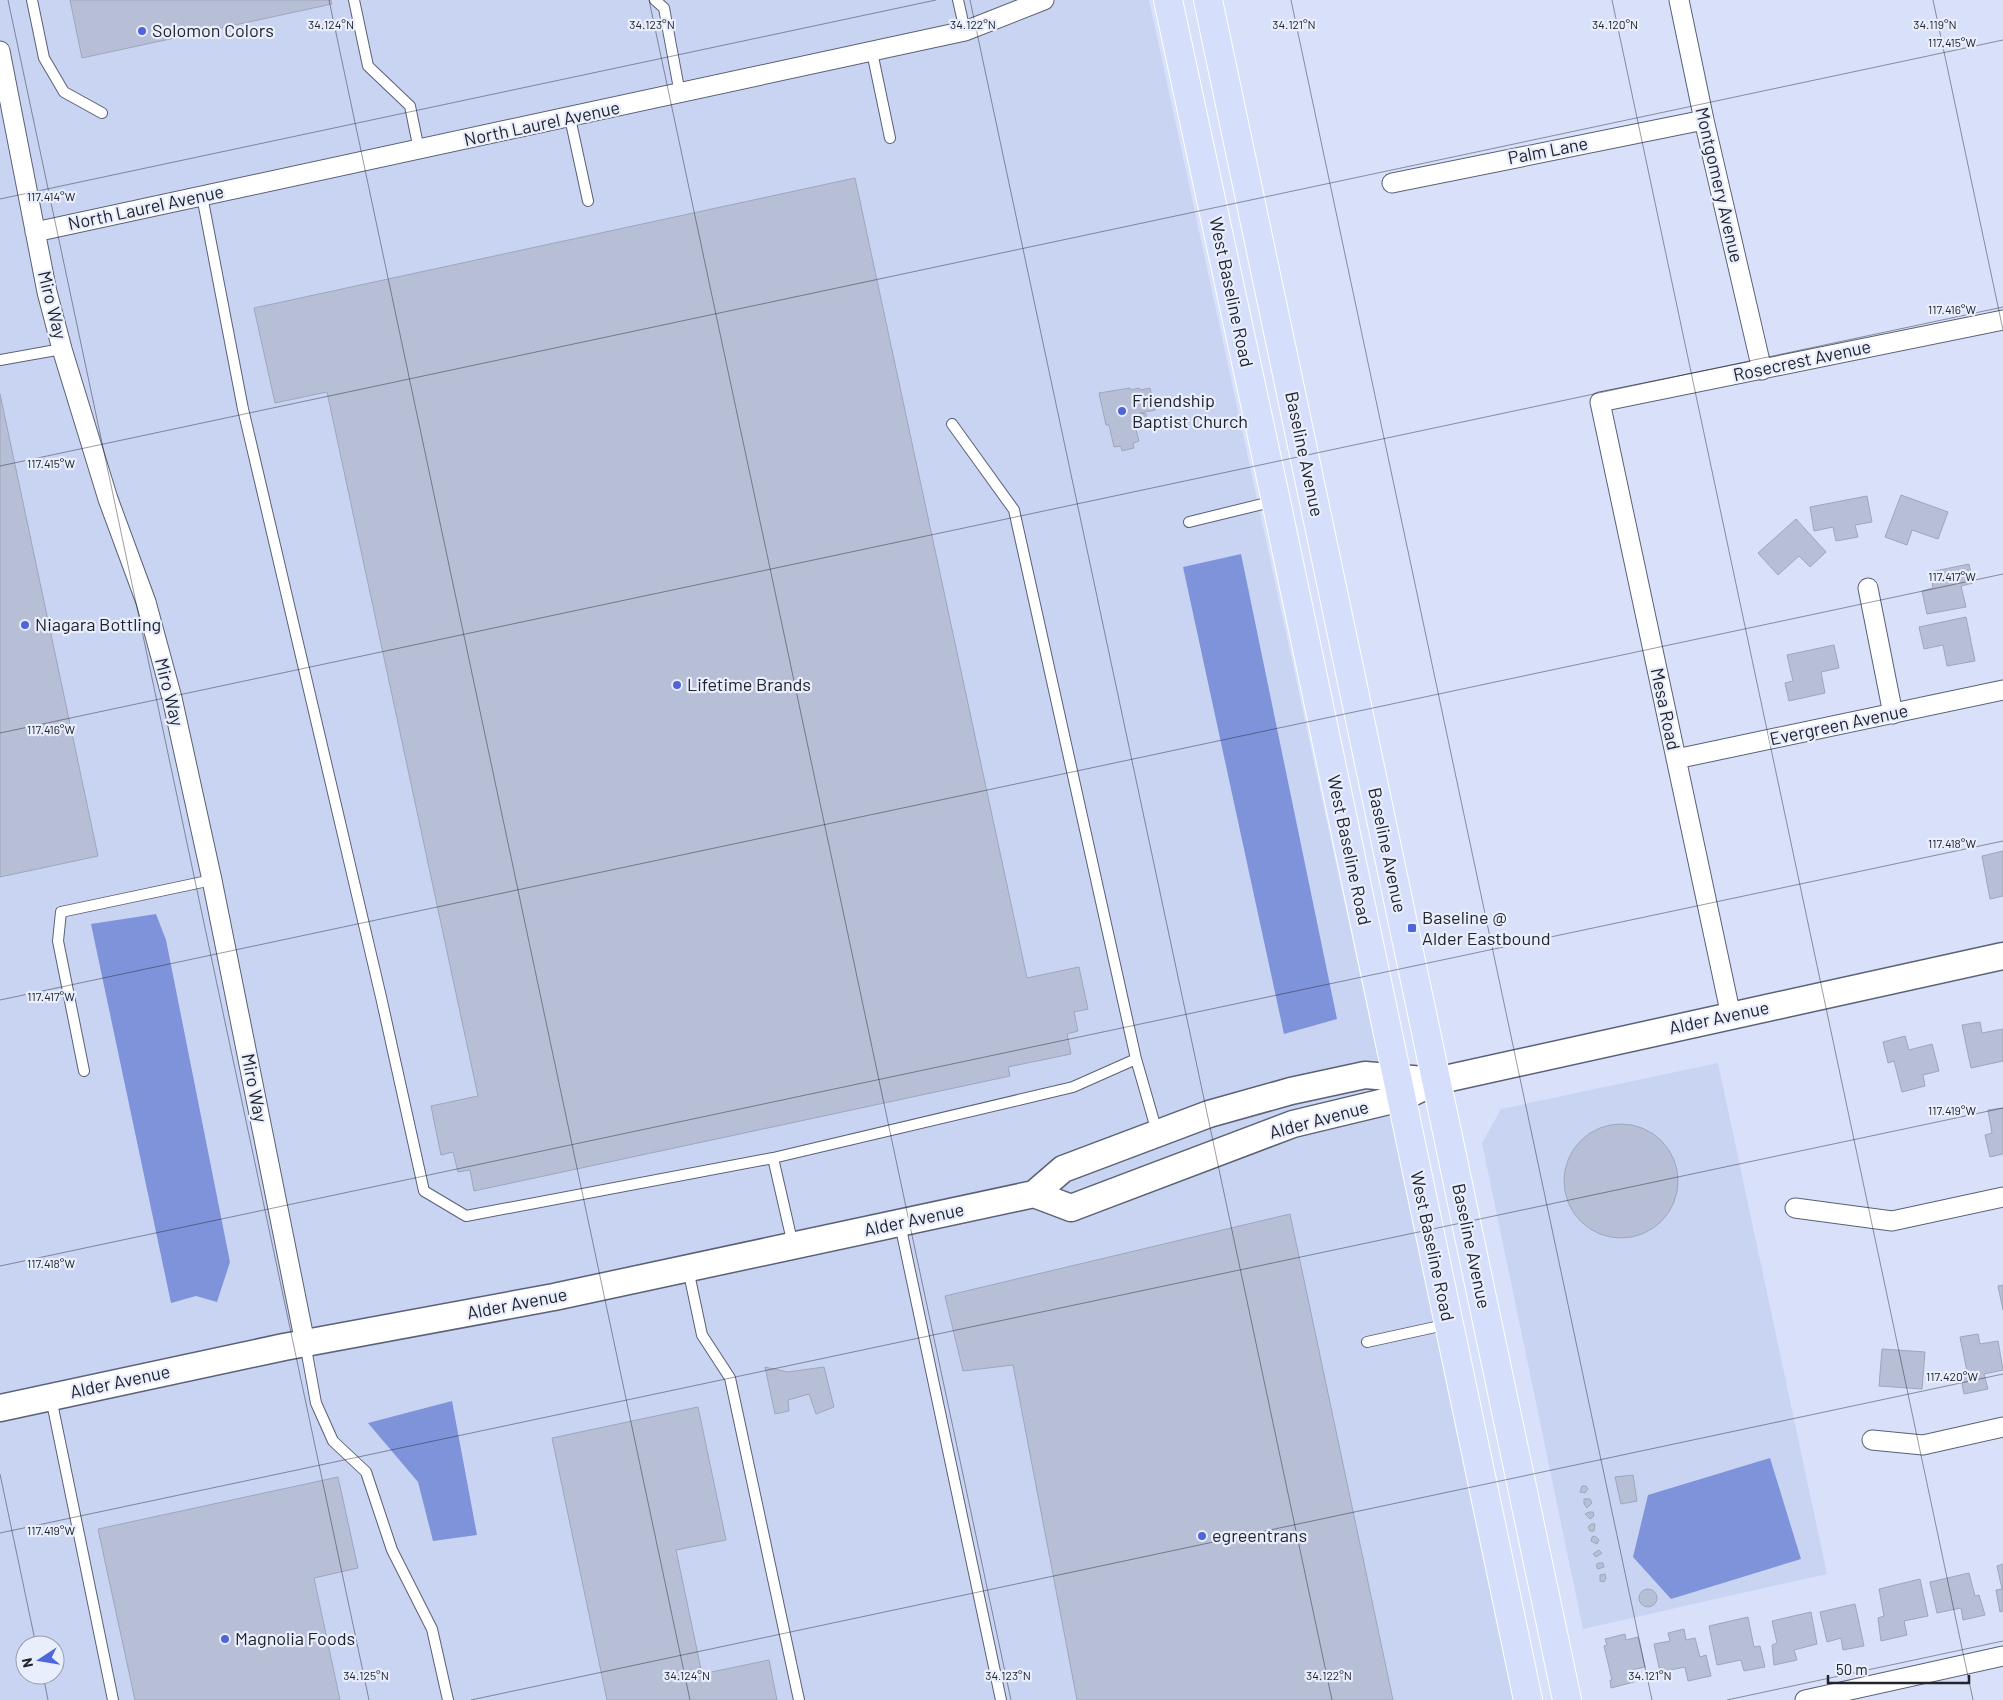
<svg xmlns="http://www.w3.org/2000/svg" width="2003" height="1700" viewBox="0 0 2003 1700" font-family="Barlow,sans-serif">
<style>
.built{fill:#c9d4f3;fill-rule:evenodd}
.water{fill:#7e93da}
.building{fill:#b7bfd7;stroke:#9ea6bd}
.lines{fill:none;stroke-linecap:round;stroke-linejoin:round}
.lane-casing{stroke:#5a6176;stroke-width:12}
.street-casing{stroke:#5a6176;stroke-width:21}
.secondary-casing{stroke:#5a6176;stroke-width:29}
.primary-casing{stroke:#fff;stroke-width:30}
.lane{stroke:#fff;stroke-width:10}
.street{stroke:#fff;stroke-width:19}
.secondary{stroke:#fff;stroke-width:26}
.primary{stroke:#d5defa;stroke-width:28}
.ticks{fill:none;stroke:#21242d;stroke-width:1;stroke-opacity:0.45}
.poi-dot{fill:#4e66da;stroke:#e9eefd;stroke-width:2}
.labels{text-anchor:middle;stroke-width:4.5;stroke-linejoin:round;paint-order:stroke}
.poi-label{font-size:18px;fill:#21242d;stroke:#e9eefd;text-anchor:start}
.street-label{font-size:18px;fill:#21242d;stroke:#e9eefd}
.ticks-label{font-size:12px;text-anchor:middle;fill:#21242d;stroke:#e9eefd;stroke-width:4.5;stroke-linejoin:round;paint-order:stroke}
</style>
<rect width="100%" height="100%" fill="#d8e1f9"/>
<!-- built -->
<path class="built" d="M0,0H1149L1517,1700H0ZM25,1645H55V1675H25Z
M1718,1063L1827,1574L1583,1629L1482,1143L1501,1109Z"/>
<!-- water -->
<path class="water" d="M1241,554L1337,1019L1284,1034L1183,567Z
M156,914L166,940L230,1262L217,1302L196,1296L171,1303L91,924Z
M452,1401L477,1535L433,1541L418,1482L368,1423Z
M1770,1458L1801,1559L1671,1599L1633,1557L1648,1495Z"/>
<!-- building -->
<path class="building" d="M70,0H331L332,4L82,58Z
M855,178L1027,978L1079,967L1088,1009L1074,1012L1078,1031L1067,1034L1071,1054L1008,1067L1010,1076L474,1191L470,1170L458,1172L453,1152L441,1155L431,1106L478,1096L327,392L275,403L254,308Z
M1130,388L1131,390L1139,388L1140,390L1150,388L1155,410L1140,413L1146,414L1147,423L1135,426L1139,441L1133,443L1134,448L1122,451L1121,446L1114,447L1109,425H1106L1099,393Z
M0,394L98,856L0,877Z
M1901,495L1948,512L1938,539L1912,530L1907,545L1885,537Z
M1867,496L1872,522L1855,525L1858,537L1836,541L1833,527L1814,531L1810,507Z
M1796,519L1826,552L1810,567L1799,556L1778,575L1758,553Z
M1969,564L1973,583L1961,586L1966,607L1927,614L1922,591L1933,588L1930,572Z
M1966,617L1975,661L1947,666L1943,645L1924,649L1919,627Z
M1834,645L1839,668L1821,672L1825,693L1789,701L1785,683L1793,681L1787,655Z
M2003,851V896L1990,899L1982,856Z
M1980,1022L1982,1033L2003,1029V1061L1971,1068L1962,1025Z
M1905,1036L1909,1050L1932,1044L1939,1071L1923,1075L1925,1086L1902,1092L1894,1061L1888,1063L1883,1042Z
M2003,1108V1154L1990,1157L1985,1135L1992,1133L1988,1110Z
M1564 1181a57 57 0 1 1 114 0a57 57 0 1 1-114 0Z
M1290,1214L1393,1700H1077L1013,1365L963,1371L945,1296Z
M2003,1285V1310L1998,1286Z
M1978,1334L1980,1344L1998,1341L2003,1370L1984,1374L1988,1389L1964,1394L1960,1373L1967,1371L1960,1337Z
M1882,1349L1925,1352L1922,1389L1879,1386Z
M765,1367L788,1372L824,1367L834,1407L816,1414L809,1394L788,1400L789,1411L775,1414Z
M698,1407L726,1540L676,1550L702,1674L769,1660L777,1700H607L552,1438Z
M1633,1475L1637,1501L1621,1504L1615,1477Z
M338,1477L358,1568L314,1578L340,1700H135L98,1529Z
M1582,1486H1586L1588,1489L1585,1493L1580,1492Z
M1584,1499H1590L1592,1503L1587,1508L1584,1504Z
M1589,1512H1593L1594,1516L1590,1519L1585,1514Z
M1591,1524H1595L1594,1531H1590L1588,1527Z
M1595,1536L1599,1540L1597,1544L1591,1541L1592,1537Z
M1599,1550L1602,1553L1596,1557L1593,1554Z
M1598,1563H1603L1604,1567L1598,1569L1596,1566Z
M2003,1564V1611L2000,1612L1996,1590L2002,1589L1997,1566Z
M1969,1573L1975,1596L1979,1595L1985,1615L1963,1620L1961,1608L1937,1613L1930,1582Z
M1605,1574L1606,1578L1604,1582L1600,1581V1575Z
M1920,1579L1928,1616L1904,1621L1907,1635L1881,1641L1878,1618L1884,1616L1879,1589Z
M1639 1598a9 9 0 1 1 18 0a9 9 0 1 1-18 0Z
M1855,1604L1864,1646L1843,1650L1841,1638L1827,1642L1820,1612Z
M1811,1612L1817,1644L1794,1650L1797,1660L1774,1665L1772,1645L1777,1643L1772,1621Z
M1748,1617L1754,1647L1760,1646L1765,1667L1744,1671L1741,1660L1717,1665L1709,1626Z
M1684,1629L1686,1640L1695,1638L1700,1657L1706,1655L1711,1676L1688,1681L1685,1667L1660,1672L1654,1644L1670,1641L1668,1633Z
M1625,1634L1626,1640L1638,1637L1645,1667L1631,1670L1634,1682L1611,1688L1610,1680H1612L1604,1646L1607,1645L1605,1639Z"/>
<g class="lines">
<defs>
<path id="lane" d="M32,0L44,58L64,92L102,113
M354,0L368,66L410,106L419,150
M655,0L664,8L680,94
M958,0L965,31
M872,52L890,138
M570,118L588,201
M202,196L243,409L381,997L424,1191L466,1216L773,1158L1073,1087L1136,1059
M0,360L62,349
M952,424L1014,510L1136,1059L1157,1132
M1189,522L1275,501
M84,1071L58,941L61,912L212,880
M773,1158L793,1245
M900,1224L1001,1700
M688,1269L702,1335L730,1378L799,1700
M1367,1342L1449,1324
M305,1343L316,1403L333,1441L366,1472L392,1550L432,1629L448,1700
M51,1398L113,1700"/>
<path id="street" d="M1679,0L1704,120L1762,370
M0,51L47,292L62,349L108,499L146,602L172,698L212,880L305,1343
M1392,183L1704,120
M35,232L965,31L1044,0
M1868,588L1893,714
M1676,759L2003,690
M1731,1016L1600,402L2003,320
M1795,1208L1892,1221L2003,1197
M1872,1440L1923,1445L2003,1427
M1805,1700L2003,1656"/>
<path id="secondary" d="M1034,1194L1071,1208L1293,1124L1401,1098L1436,1081L2003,956
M0,1408L284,1347L554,1297L1034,1194L1063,1169L1209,1114L1291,1091L1365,1075L1436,1081"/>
<path id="primary" d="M1168,0L1276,501L1528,1700
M1208,0L1567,1700"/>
</defs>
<!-- lane casing -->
<use href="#lane" class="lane-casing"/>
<!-- street casing -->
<use href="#street" class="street-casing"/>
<!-- secondary casing -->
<use href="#secondary" class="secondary-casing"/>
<!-- primary casing -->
<use href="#primary" class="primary-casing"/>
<!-- lane -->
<use href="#lane" class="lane"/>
<!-- street -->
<use href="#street" class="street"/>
<!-- secondary -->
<use href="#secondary" class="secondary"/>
<!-- primary -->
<use href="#primary" class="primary"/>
</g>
<!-- ticks -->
<path class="ticks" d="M8,0L369,1700M329,0L690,1700M649,0L1011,1700M970,0L1332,1700M1291,0L1652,1700M1612,0L1973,1700M1933,0L2003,330M0,199L936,0M0,466L2003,40M0,733L2003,307M0,1000L2003,574M0,1266L2003,841M0,1474L36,1645M0,1533L2003,1108M43,1675L48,1700M471,1700L2003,1374M1727,1700L2003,1641"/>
<!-- markers -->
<g class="poi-dot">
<circle cx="142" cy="31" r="5"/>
<circle cx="1122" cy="411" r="5"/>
<circle cx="25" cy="625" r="5"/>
<circle cx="677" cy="685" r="5"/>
<rect x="1407" y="923" width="10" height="10" rx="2.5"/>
<circle cx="1202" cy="1536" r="5"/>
<circle cx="225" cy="1639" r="5"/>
</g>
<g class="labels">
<!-- poi labels -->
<g class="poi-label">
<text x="152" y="37">Solomon Colors</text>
<text x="1132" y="407">Friendship<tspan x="1132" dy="21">Baptist Church</tspan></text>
<text x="35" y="631">Niagara Bottling</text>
<text x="687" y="691">Lifetime Brands</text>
<text x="1422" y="924">Baseline @<tspan x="1422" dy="21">Alder Eastbound</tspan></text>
<text x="1212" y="1542">egreentrans</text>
<text x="235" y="1645">Magnolia Foods</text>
</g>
<!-- street labels -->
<g class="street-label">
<text transform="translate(542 124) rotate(-12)" y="6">North Laurel Avenue</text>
<text transform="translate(1548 151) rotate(-11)" y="6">Palm Lane</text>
<text transform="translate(1719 185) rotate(77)" y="6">Montgomery Avenue</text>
<text transform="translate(146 208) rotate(-12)" y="6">North Laurel Avenue</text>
<text transform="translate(1231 292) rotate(78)" y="6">West Baseline Road</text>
<text transform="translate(52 305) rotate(76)" y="6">Miro Way</text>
<text transform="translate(1802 361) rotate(-12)" y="6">Rosecrest Avenue</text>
<text transform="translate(1304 454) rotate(78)" y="6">Baseline Avenue</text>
<text transform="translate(169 692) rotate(76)" y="6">Miro Way</text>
<text transform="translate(1665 709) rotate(78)" y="6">Mesa Road</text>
<text transform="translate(1839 725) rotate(-12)" y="6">Evergreen Avenue</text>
<text transform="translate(1349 850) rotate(78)" y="6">West Baseline Road</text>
<text transform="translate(1387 850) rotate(78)" y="6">Baseline Avenue</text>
<text transform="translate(1719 1018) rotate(-12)" y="6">Alder Avenue</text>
<text transform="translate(254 1088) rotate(79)" y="6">Miro Way</text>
<text transform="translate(1319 1120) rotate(-15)" y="6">Alder Avenue</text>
<text transform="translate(914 1220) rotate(-12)" y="6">Alder Avenue</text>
<text transform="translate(1432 1246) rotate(78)" y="6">West Baseline Road</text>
<text transform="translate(1471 1246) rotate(78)" y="6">Baseline Avenue</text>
<text transform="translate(517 1304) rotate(-11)" y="6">Alder Avenue</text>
<text transform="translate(120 1382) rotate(-12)" y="6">Alder Avenue</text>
</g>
</g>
<g class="ticks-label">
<text x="331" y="29">34.124°N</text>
<text x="652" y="29">34.123°N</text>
<text x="973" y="29">34.122°N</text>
<text x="1294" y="29">34.121°N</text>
<text x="1615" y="29">34.120°N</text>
<text x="1935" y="29">34.119°N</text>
<text x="1952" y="47">117.415°W</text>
<text x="51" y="201">117.414°W</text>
<text x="1952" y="314">117.416°W</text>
<text x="51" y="468">117.415°W</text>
<text x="1952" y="581">117.417°W</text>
<text x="51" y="734">117.416°W</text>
<text x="1952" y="848">117.418°W</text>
<text x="51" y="1001">117.417°W</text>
<text x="1952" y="1115">117.419°W</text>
<text x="51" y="1268">117.418°W</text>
<text x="1952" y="1381">117.420°W</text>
<text x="51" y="1535">117.419°W</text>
<text x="366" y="1680">34.125°N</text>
<text x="687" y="1680">34.124°N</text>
<text x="1008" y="1680">34.123°N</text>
<text x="1329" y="1680">34.122°N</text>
<text x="1650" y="1680">34.121°N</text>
</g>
<!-- north arrow -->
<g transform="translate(40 1660) rotate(258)"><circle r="24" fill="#e9eefd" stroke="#999daa"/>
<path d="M0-4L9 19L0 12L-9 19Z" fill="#4e66da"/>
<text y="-8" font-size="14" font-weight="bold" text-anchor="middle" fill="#21242d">N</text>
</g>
<!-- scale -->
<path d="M1828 1675v8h141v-8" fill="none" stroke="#21242d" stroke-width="2.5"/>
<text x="1836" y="1675" font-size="15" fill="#21242d" stroke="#e9eefd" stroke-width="4" paint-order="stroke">50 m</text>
</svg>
